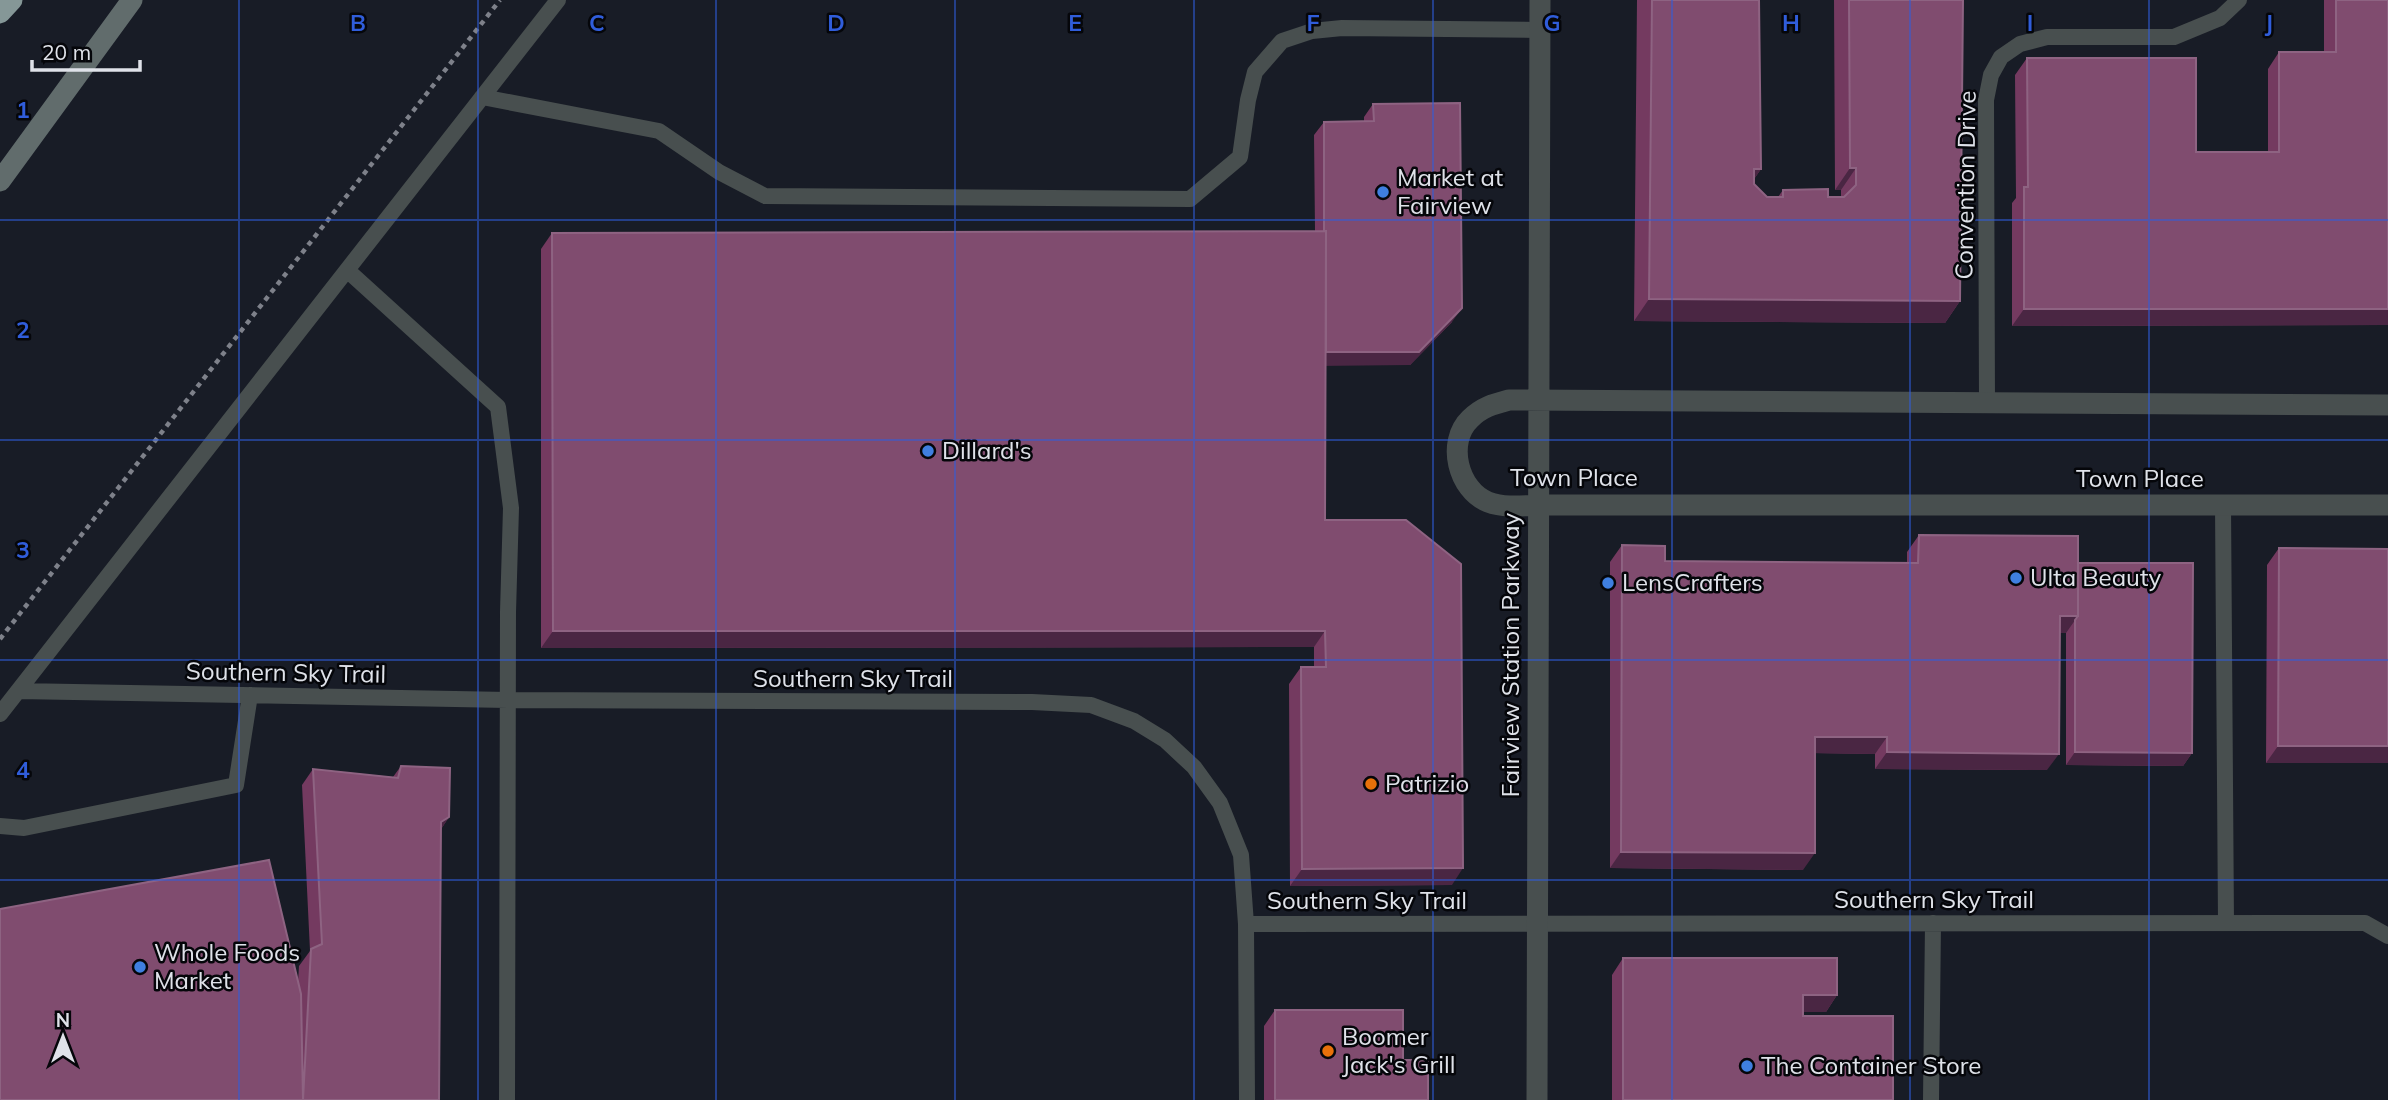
<svg xmlns="http://www.w3.org/2000/svg" width="2388" height="1100" viewBox="0 0 2388 1100" font-family="Mulish,sans-serif">
<style>
.lines{fill:none;stroke-linecap:round;stroke-linejoin:round}
.path{stroke:#7e818a;stroke-width:4.5;stroke-dasharray:5 5;stroke-linecap:butt}
.lane{stroke:#484f4f;stroke-width:16}
.street{stroke:#484f4f;stroke-width:21}
.secondary{stroke:#616c6c;stroke-width:21}
.highway{stroke:#859797;stroke-width:21}
.wall{fill:#743a60}
.shaded-wall{fill:#4a2643}
.building{fill:#804c6f;stroke:#8e6382;stroke-width:2}
.grid{fill:none;stroke:#305dda;stroke-width:2;stroke-opacity:0.55}
.shop-dot{fill:#3f7fe0;stroke:#05060a;stroke-width:2.5}
.food-dot{fill:#e8710a;stroke:#05060a;stroke-width:2.5}
.labels{text-anchor:middle;stroke-width:5;stroke-linejoin:round;paint-order:stroke}
.poi-label{font-size:24px;fill:#dfe2e9;stroke:#05060a;text-anchor:start}
.street-label{font-size:24px;fill:#dfe2e9;stroke:#05060a}
.grid-label{font-size:23px;text-anchor:middle;font-weight:bold;fill:#305dda;stroke:#05060a;stroke-width:5;stroke-linejoin:round;paint-order:stroke}
</style>
<rect width="100%" height="100%" fill="#181c26"/>
<g class="lines">
<!-- path -->
<path class="path" d="M0,639L500,0"/>
<!-- lane -->
<path class="lane" d="M482,97L659,131L719,172L765,196L1190,199L1240,157L1248,100L1255,72L1282,41L1312,31L1342,28L1540,30
M347,270L498,407L511,508L508,612L507,1100
M1987,403L1986,100L1991,75L2001,57L2020,44L2047,37H2174L2220,18L2239,0
M2223,505L2226,923
M18,691L508,700L1032,702L1091,705L1134,721L1165,740L1194,767L1220,803L1241,855L1246,924L1247,1100
M0,714L558,0
M0,826L24,828L236,785L250,695
M1246,924L2365,923L2388,936
M1931,1100L1933,923"/>
<!-- street -->
<path class="street" d="M2388,405L1509,400C1494,404 1482,407 1470,419C1446,442 1458,490 1488,502C1504,508 1521,506 1538,505H2388
M1537,1100L1540,0"/>
<!-- secondary -->
<path class="secondary" d="M0,181L132,0"/>
<!-- highway -->
<path class="highway" d="M0,13L12,0"/>
</g>
<!-- wall -->
<path class="wall" d="M1637,0H1759L1761,169L1754,179V184L1767,197H1778L1783,190L1828,197H1841V190H1835L1834,0H1963L1960,301L1945,323L1634,321Z
M2324,0H2388V325L2012,326V203L2016,198L2015,75L2027,58L2196,152H2268V69L2279,52H2324Z
M1373,104L1452,322L1410,365H1326L1325,520L1452,885L1290,886L1289,684L1301,667H1314V647L541,648V249L552,233L1315,231L1314,135L1324,122H1364V117Z
M1919,535L2078,563L2192,753L2183,766L2066,765V633H2059L2047,770L1875,769V754L1815,753L1803,870L1610,868V562L1622,545L1665,561L1907,563V552Z
M2279,548L2388,763H2266L2267,565Z
M401,766L449,817L441,829L439,1100H0L298,982L299,966L310,951L302,785L313,769L393,777Z
M1623,958L1837,995L1826,1012H1803V1016L1893,1100H1612V975Z
M1275,1010L1403,1060L1428,1100H1264V1026Z"/>
<!-- shaded-wall -->
<path class="shaded-wall" d="M1850,168H1856L1841,190H1835Z
M1754,169H1761L1746,191Z
M1649,299L1960,301L1945,323L1634,321Z
M1462,308L1452,322L1410,365L1316,366L1325,352Z
M2024,309H2388V325L2012,326Z
M2060,616H2078L2066,633H2048Z
M553,631H1325L1314,647L541,648Z
M1815,737H1887L1875,754L1803,753Z
M2278,746H2388V763H2266Z
M1887,752L2059,754L2047,770L1875,769Z
M2075,752L2192,753L2183,766L2066,765Z
M449,817L438,834L441,822Z
M1621,852L1815,853L1803,870L1610,868Z
M1463,868L1452,885L1290,886L1302,869Z
M1803,995H1837L1826,1012H1791Z"/>
<!-- building -->
<path class="building" d="M1652,0H1759L1761,169H1754V184L1767,197H1783V190L1828,189V197H1844L1856,185V168H1850L1849,0H1963L1960,301L1649,299Z
M2336,0H2388V309H2024V187H2028L2027,58H2196V152H2279V52H2336Z
M1460,103L1462,308L1419,352H1326V231H1324V122L1374,121L1373,104Z
M1326,231L1325,520H1406L1461,564L1463,868L1302,869L1301,667H1326L1325,631H553L552,233Z
M1919,535L2078,536V616H2060L2059,754L1887,752V737H1815V853L1621,852L1622,545L1665,546V561L1918,563Z
M2279,548L2388,549V746H2278Z
M2078,563H2193L2192,753L2075,752V620L2078,616Z
M401,766L450,768L449,817L441,822L439,1100H303L311,949L322,944L313,769L398,778Z
M269,860L301,994L303,1100H0V909Z
M1623,958H1837V995H1803V1016H1893V1100H1623Z
M1275,1010H1403V1060H1428V1100H1275Z"/>
<!-- grid -->
<path class="grid" d="M239,0V1100M478,0V1100M716,0V1100M955,0V1100M1194,0V1100M1433,0V1100M1672,0V1100M1910,0V1100M2149,0V1100M0,220H2388M0,440H2388M0,660H2388M0,880H2388"/>
<!-- markers -->
<g class="shop-dot">
<circle cx="1383" cy="192" r="7"/>
<circle cx="928" cy="451" r="7"/>
<circle cx="2016" cy="578" r="7"/>
<circle cx="1608" cy="583" r="7"/>
<circle cx="140" cy="967" r="7"/>
<circle cx="1747" cy="1066" r="7"/>
</g>
<g class="food-dot">
<circle cx="1371" cy="784" r="7"/>
<circle cx="1328" cy="1051" r="7"/>
</g>
<g class="labels">
<!-- poi labels -->
<g class="poi-label">
<text x="1397" y="186">Market at<tspan x="1397" dy="28">Fairview</tspan></text>
<text x="942" y="459">Dillard's</text>
<text x="2030" y="586">Ulta Beauty</text>
<text x="1622" y="591">LensCrafters</text>
<text x="1385" y="792">Patrizio</text>
<text x="154" y="961">Whole Foods<tspan x="154" dy="28">Market</tspan></text>
<text x="1342" y="1045">Boomer<tspan x="1342" dy="28">Jack's Grill</tspan></text>
<text x="1761" y="1074">The Container Store</text>
</g>
<!-- street labels -->
<g class="street-label">
<text transform="translate(1966 185) rotate(-89)" y="8">Convention Drive</text>
<text x="1574" y="486">Town Place</text>
<text x="2140" y="487">Town Place</text>
<text transform="translate(1511 655) rotate(-90)" y="8">Fairview Station Parkway</text>
<text transform="translate(286 673) rotate(1)" y="8">Southern Sky Trail</text>
<text x="853" y="687">Southern Sky Trail</text>
<text x="1934" y="908">Southern Sky Trail</text>
<text x="1367" y="909">Southern Sky Trail</text>
</g>
</g>
<g class="grid-label">
<text x="358" y="31">B</text>
<text x="597" y="31">C</text>
<text x="836" y="31">D</text>
<text x="1075" y="31">E</text>
<text x="1313" y="31">F</text>
<text x="1552" y="31">G</text>
<text x="1791" y="31">H</text>
<text x="2030" y="31">I</text>
<text x="2269" y="31">J</text>
<text x="23" y="118">1</text>
<text x="23" y="338">2</text>
<text x="23" y="558">3</text>
<text x="23" y="778">4</text>
</g>
<!-- north arrow -->
<g transform="translate(63 1037)" stroke="#05060a" stroke-width="5" paint-order="stroke">
<path d="M0-5L12 26L0 18L-12 26Z" fill="#dfe2e9"/>
<text y="-10" font-size="19" font-weight="bold" text-anchor="middle" fill="#dfe2e9">N</text>
</g>
<!-- scale -->
<path d="M32 60v10h108v-10" fill="none" stroke="#dfe2e9" stroke-width="3.5"/>
<text x="42" y="60" font-size="21" fill="#dfe2e9" stroke="#05060a" stroke-width="5" paint-order="stroke">20 m</text>
</svg>
